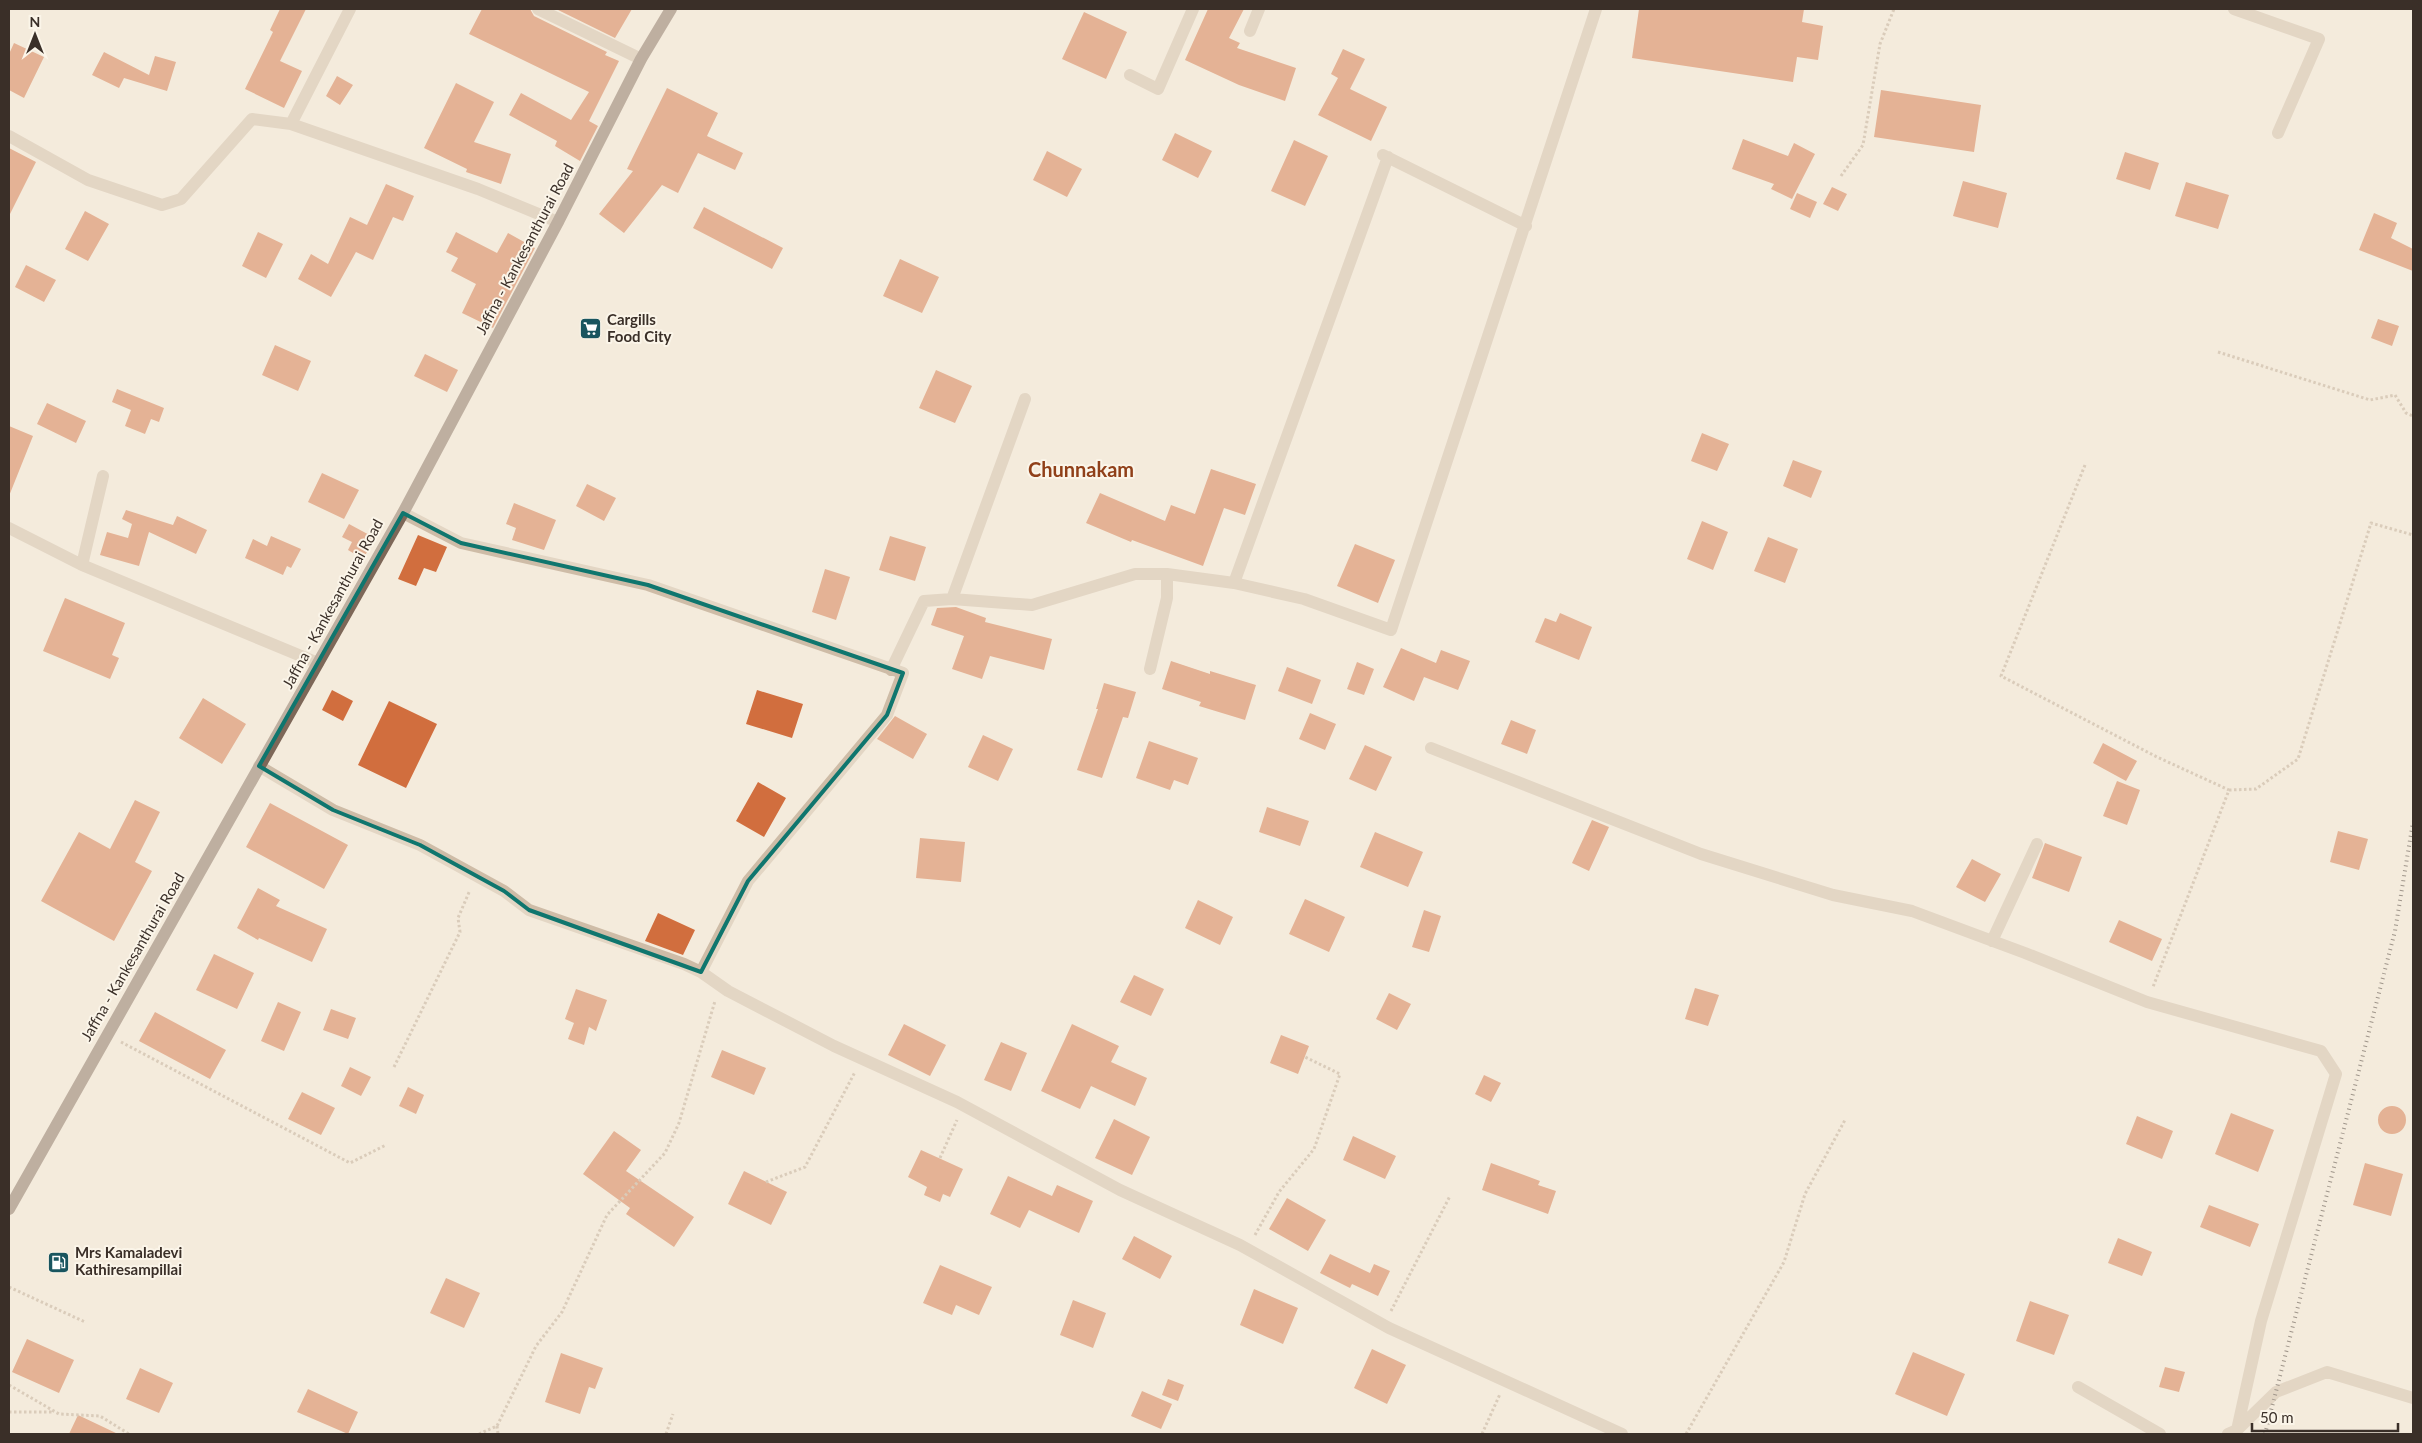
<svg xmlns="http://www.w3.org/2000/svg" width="2422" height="1443" viewBox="0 0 2422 1443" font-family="Lato,sans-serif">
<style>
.building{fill:#d16e3e}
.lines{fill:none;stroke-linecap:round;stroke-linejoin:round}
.path{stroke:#baa691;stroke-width:3;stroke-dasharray:2.5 2.5;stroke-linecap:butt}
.street{stroke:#cebca7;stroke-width:12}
.primary{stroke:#7d6758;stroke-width:12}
.rail{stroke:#3a2f28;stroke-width:4;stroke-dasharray:1 4;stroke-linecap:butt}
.marked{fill:none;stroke:#0f766e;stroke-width:4;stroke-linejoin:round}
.labels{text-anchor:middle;stroke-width:4;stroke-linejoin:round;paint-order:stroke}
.street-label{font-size:15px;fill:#3a2f28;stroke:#fbf5e9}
.poi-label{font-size:15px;font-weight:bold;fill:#3a2f28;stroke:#fbf5e9;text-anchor:start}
.district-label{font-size:20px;font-weight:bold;fill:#904019;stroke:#fbf5e9}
</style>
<rect width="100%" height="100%" fill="#f4ebdc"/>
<!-- building -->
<path class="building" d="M280,9H306L280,61L302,71L284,108L245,89L273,32L270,30Z
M482,9H530L534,16L607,52L605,55L619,61L589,121L598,126L580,161L555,146L557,141L509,115L521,93L571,120L589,92L469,34Z
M556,9H632L615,38Z
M1208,9H1244L1229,38L1240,43L1237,48L1296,68L1285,101L1239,85L1185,60Z
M1639,9H1804L1802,22L1823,26L1818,60L1797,57L1793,82L1632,58Z
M1084,12L1127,32L1106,79L1062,59Z
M14,43L44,57L24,98L9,90V54Z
M1343,49L1365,59L1350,89L1387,107L1371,141L1318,115L1338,78L1331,74Z
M104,52L149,75L155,56L176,62L167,91L124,78L119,88L92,75Z
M337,76L353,85L340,105L326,96Z
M456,83L494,102L474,142L511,154L501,184L466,172L467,169L424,148Z
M667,88L718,113L707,136L743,153L735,170L698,153L678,193L662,185L624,233L599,214L633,171L627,169Z
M1881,90L1981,105L1974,152L1874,137Z
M1175,133L1212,151L1198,178L1162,160Z
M1743,139L1788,156L1794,143L1815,154L1792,199L1771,189L1774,184L1732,169Z
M1294,140L1328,156L1305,206L1271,191Z
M9,148L36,162L9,216Z
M1047,151L1082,169L1067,197L1033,180Z
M2125,152L2159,163L2150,190L2116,179Z
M1963,181L2007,193L1998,228L1953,216Z
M2186,182L2229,195L2218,229L2175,216Z
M386,184L414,196L403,221L393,217L373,260L356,252L331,297L298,279L311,254L328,264L350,217L367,225Z
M1832,187L1847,194L1838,211L1823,204Z
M1797,193L1817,202L1810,218L1790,209Z
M704,207L783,248L772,269L693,228Z
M85,211L109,224L88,261L65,249Z
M2374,213L2397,223L2391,238L2413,249V271L2359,250Z
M258,232L283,244L266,278L242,266Z
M456,232L497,253L508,233L535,248L493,328L462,313L476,284L451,271L458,258L446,252Z
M900,259L939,277L922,313L883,296Z
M26,265L56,280L44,302L15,287Z
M2378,319L2399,326L2392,346L2371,338Z
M275,345L311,361L298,391L262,375Z
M425,354L458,370L447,392L414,376Z
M936,370L972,386L955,423L919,408Z
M117,389L164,408L159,422L151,419L145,434L125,426L131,410L112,402Z
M47,403L86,421L76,443L37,424Z
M9,426L33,436L9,496Z
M1702,433L1729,444L1717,471L1691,461Z
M1793,460L1822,471L1811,498L1783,486Z
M1211,469L1256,484L1245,515L1224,508L1203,566L1132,540L1131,542L1086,523L1100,493L1165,521L1171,505L1195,514Z
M322,473L359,490L344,519L308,502Z
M587,484L616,498L604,521L576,506Z
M514,503L556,520L544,550L512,540L516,528L506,524Z
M126,510L173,525L177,516L207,530L196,554L149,532L139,566L100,555L107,532L128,538L132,524L122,519Z
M1702,521L1728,532L1713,570L1687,559Z
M349,524L375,538L363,559L348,550L352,542L342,537Z
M418,535L447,547L436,572L424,568L416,586L398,579Z
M271,536L301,549L291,568L287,566L283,575L245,558L253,539L267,546Z
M890,536L926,547L915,581L879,570Z
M1768,537L1798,549L1785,583L1754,571Z
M1355,544L1395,560L1378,603L1337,586Z
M825,569L850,577L836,620L812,612Z
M65,598L125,623L112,655L119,658L110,679L43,651Z
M956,607L986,618L985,622L1052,639L1044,670L990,656L982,679L952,669L964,636L931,625L937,608Z
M1560,613L1592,627L1579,660L1535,642L1545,618L1556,622Z
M1401,648L1436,663L1441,650L1470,661L1458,690L1424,677L1414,701L1383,687Z
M1171,661L1210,674V671L1256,685L1245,720L1199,706L1201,702L1162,689Z
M1357,662L1374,669L1364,695L1347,689Z
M1287,667L1321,680L1312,704L1278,691Z
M1104,683L1136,692L1128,718L1123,717L1102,778L1077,770L1098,709H1096Z
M332,690L353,701L343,721L322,710Z
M757,690L803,704L792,738L746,724Z
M203,698L246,724L222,764L179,738Z
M389,701L437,724L406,788L358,765Z
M1310,713L1336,724L1325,750L1299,739Z
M895,716L927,734L913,759L877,739Z
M1511,720L1536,730L1527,754L1501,744Z
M983,735L1013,749L998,781L968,767Z
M1149,741L1198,758L1188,785L1174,780L1170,790L1136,778Z
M2103,743L2137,761L2126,781L2093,763Z
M1365,745L1392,757L1376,791L1349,779Z
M2117,781L2140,790L2127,825L2103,816Z
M758,782L786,798L764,837L736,821Z
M135,800L160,812L135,862L152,871L114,941L41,901L79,832L110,849Z
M270,803L348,845L324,889L246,847Z
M1267,807L1309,821L1300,846L1259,832Z
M1592,820L1609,827L1589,871L1572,863Z
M2338,831L2368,839L2359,870L2330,862Z
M1375,832L1423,852L1408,887L1360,867Z
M920,838L965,842L961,882L916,878Z
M2045,843L2082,857L2069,892L2032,878Z
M1972,859L2001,874L1985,902L1956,887Z
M258,888L280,900L276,906L327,929L312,962L259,938L258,940L237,928Z
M1305,899L1345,917L1329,952L1289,934Z
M1198,900L1233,917L1220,945L1185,928Z
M1424,910L1441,916L1429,952L1412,947Z
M658,913L695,930L683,955L645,941Z
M2119,920L2162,939L2152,961L2109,942Z
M214,954L254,973L237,1009L196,990Z
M1134,975L1164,989L1151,1016L1120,1002Z
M1695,988L1719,995L1708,1026L1685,1019Z
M576,989L607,1000L596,1031L589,1027L584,1045L568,1039L574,1023L565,1019Z
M1389,993L1411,1004L1397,1030L1376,1019Z
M278,1002L301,1012L284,1051L261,1041Z
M331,1009L356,1018L348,1039L323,1030Z
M155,1012L226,1050L210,1079L139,1041Z
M904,1024L946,1045L930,1076L888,1055Z
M1072,1024L1119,1046L1111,1062L1147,1078L1135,1106L1091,1086L1080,1109L1041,1091Z
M1281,1035L1309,1046L1298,1074L1270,1063Z
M1001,1042L1027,1053L1011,1091L984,1080Z
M722,1050L766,1068L754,1095L711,1077Z
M350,1067L371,1077L361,1096L341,1086Z
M1484,1075L1501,1083L1491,1102L1475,1094Z
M408,1087L424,1095L416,1114L399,1106Z
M302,1092L335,1108L321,1135L288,1119Z
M2378 1120a14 14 0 1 1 28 0a14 14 0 1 1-28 0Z
M2231,1113L2274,1130L2258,1172L2215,1154Z
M2137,1116L2173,1131L2162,1159L2126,1144Z
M1114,1119L1150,1137L1132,1175L1095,1158Z
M614,1131L641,1150L626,1171L694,1217L674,1247L626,1214L630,1208L583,1174Z
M1353,1136L1396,1156L1385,1179L1343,1160Z
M921,1150L963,1169L950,1197L943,1194L940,1202L924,1195L927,1187L908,1177Z
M1491,1163L1540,1181L1538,1185L1556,1191L1548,1214L1482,1190Z
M2365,1163L2403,1174L2391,1216L2353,1205Z
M744,1171L787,1192L771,1225L728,1204Z
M1008,1176L1052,1196L1057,1185L1093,1201L1079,1233L1029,1210L1020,1228L990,1214Z
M1287,1198L1326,1220L1308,1251L1269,1229Z
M2209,1205L2259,1224L2250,1247L2200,1227Z
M1134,1236L1172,1256L1160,1279L1122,1259Z
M2118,1238L2152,1252L2142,1276L2108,1263Z
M1330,1254L1370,1273L1374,1264L1390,1271L1378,1296L1352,1284L1350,1288L1320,1273Z
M940,1265L992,1287L979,1315L956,1305L952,1315L923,1303Z
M446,1278L480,1293L464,1328L430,1313Z
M1254,1289L1298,1308L1283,1344L1240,1325Z
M1073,1300L1106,1313L1093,1348L1060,1335Z
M2030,1301L2069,1315L2054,1355L2016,1341Z
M27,1339L74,1360L59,1393L12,1372Z
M1372,1349L1406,1365L1387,1404L1354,1388Z
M1913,1352L1965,1374L1947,1416L1895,1394Z
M561,1353L603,1368L595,1389L589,1387L580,1414L545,1402Z
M2165,1367L2185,1372L2179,1392L2159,1387Z
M140,1368L173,1383L159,1413L126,1399Z
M1168,1379L1184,1385L1178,1401L1162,1395Z
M308,1389L358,1412L348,1434L297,1412Z
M1142,1391L1172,1404L1161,1429L1131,1416Z
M78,1415L118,1434H69Z"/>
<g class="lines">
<!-- path -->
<path class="path" d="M1841,176L1863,145L1880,44L1894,9
M2218,352L2370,400L2395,395L2406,413L2413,416
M2085,465L2001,676L2157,757L2229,790L2153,987
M2229,790L2256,789L2298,759L2371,523L2413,535
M121,1042L350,1163L386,1145
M394,1067L460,932L458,918L470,890
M940,1158L957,1120
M766,1182L805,1167L855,1072
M1255,1235L1279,1192L1314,1149L1340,1074L1305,1057
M9,1287L85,1322
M1391,1311L1450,1196
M9,1385L59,1414L100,1416L129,1434
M9,1412H54
M497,1426L498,1434
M479,1434L497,1426L536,1346L562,1312L607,1215L665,1153L679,1123L715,1001
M666,1434L673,1414
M1482,1434L1500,1394
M1686,1434L1784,1262L1805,1194L1845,1120"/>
<!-- street -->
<path class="street" d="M350,9L291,124L478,189L558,222
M538,9L641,59
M2234,9L2319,39L2278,133
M1250,31L1259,9
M1130,75L1158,89L1193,9
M9,136L88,180L162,205L181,199L252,119L291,124
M1383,155L1526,226
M403,513L461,543L648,585L903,673L887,715L748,881L701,972
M9,528L82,565L318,663
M82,565L103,476
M1234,583L1388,157
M952,599L1025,399
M1150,669L1167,598V574
M891,670L924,601L952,599L1032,605L1135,574H1167L1234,583L1304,599L1391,630L1596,9
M1431,748L1701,854L1833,895L1912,911L2025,953L2147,1002L2321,1051L2336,1074L2261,1321L2237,1430L2228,1434
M259,766L333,810L420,845L504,891L529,910L684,964L701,972L728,991L834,1046L957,1102L1120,1190L1240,1245L1389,1328L1622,1434
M1992,941L2037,844
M2078,1387L2160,1434
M2237,1430L2276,1392L2327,1372L2413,1398"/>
<!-- primary -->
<path class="primary" d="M9,1209L403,513L558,222L641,59L671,9"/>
<!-- rail -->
<path class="rail" d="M2265,1434L2395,931L2413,822"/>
</g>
<!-- marked area -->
<path d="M0 0H2422V1443H0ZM403,513L461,543L648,585L903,673L887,715L748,881L701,972L529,910L504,891L420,845L333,810L259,766Z" fill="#f4ebdc" fill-opacity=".55" fill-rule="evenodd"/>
<path class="marked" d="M403,513L461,543L648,585L903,673L887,715L748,881L701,972L529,910L504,891L420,845L333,810L259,766Z"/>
<!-- icons -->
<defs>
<symbol id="supermarket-square" viewBox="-11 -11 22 22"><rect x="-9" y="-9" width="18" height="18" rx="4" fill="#19555f" stroke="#fbf5e9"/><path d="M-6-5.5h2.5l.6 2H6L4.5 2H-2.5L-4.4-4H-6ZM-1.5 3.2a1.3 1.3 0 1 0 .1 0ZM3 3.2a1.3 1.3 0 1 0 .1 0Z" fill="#fff"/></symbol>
<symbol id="fuel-square" viewBox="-11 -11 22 22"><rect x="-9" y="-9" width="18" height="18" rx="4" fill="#19555f" stroke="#fbf5e9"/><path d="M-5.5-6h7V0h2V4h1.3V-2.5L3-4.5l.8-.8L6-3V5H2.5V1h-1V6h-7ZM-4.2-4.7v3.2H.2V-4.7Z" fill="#fff"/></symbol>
</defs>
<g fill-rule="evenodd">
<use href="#supermarket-square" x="578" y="316" width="25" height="25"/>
<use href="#fuel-square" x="46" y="1250" width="25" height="25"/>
</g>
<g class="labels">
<!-- street labels -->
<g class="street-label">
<text transform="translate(525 249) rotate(-62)" y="5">Jaffna - Kankesanthurai Road</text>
<text transform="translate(333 604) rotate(-61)" y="5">Jaffna - Kankesanthurai Road</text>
<text transform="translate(133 957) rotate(-60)" y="5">Jaffna - Kankesanthurai Road</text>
</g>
<!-- poi labels -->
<g class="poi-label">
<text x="607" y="325">Cargills<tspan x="607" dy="17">Food City</tspan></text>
<text x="75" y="1258">Mrs Kamaladevi<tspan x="75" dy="17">Kathiresampillai</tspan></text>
</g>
<!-- district labels -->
<g class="district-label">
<text x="1081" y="477">Chunnakam</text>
</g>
</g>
<!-- border -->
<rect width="2422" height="1443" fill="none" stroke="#3a2f28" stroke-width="20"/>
<!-- north arrow -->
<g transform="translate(35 35)" stroke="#fbf5e9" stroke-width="4" paint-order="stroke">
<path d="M0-4L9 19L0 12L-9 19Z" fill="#3a2f28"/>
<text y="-8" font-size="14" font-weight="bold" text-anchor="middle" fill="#3a2f28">N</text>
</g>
<!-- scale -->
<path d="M2252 1423v8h146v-8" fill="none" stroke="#3a2f28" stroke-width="2.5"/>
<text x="2260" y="1423" font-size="15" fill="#3a2f28" stroke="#fbf5e9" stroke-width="4" paint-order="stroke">50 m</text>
</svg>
